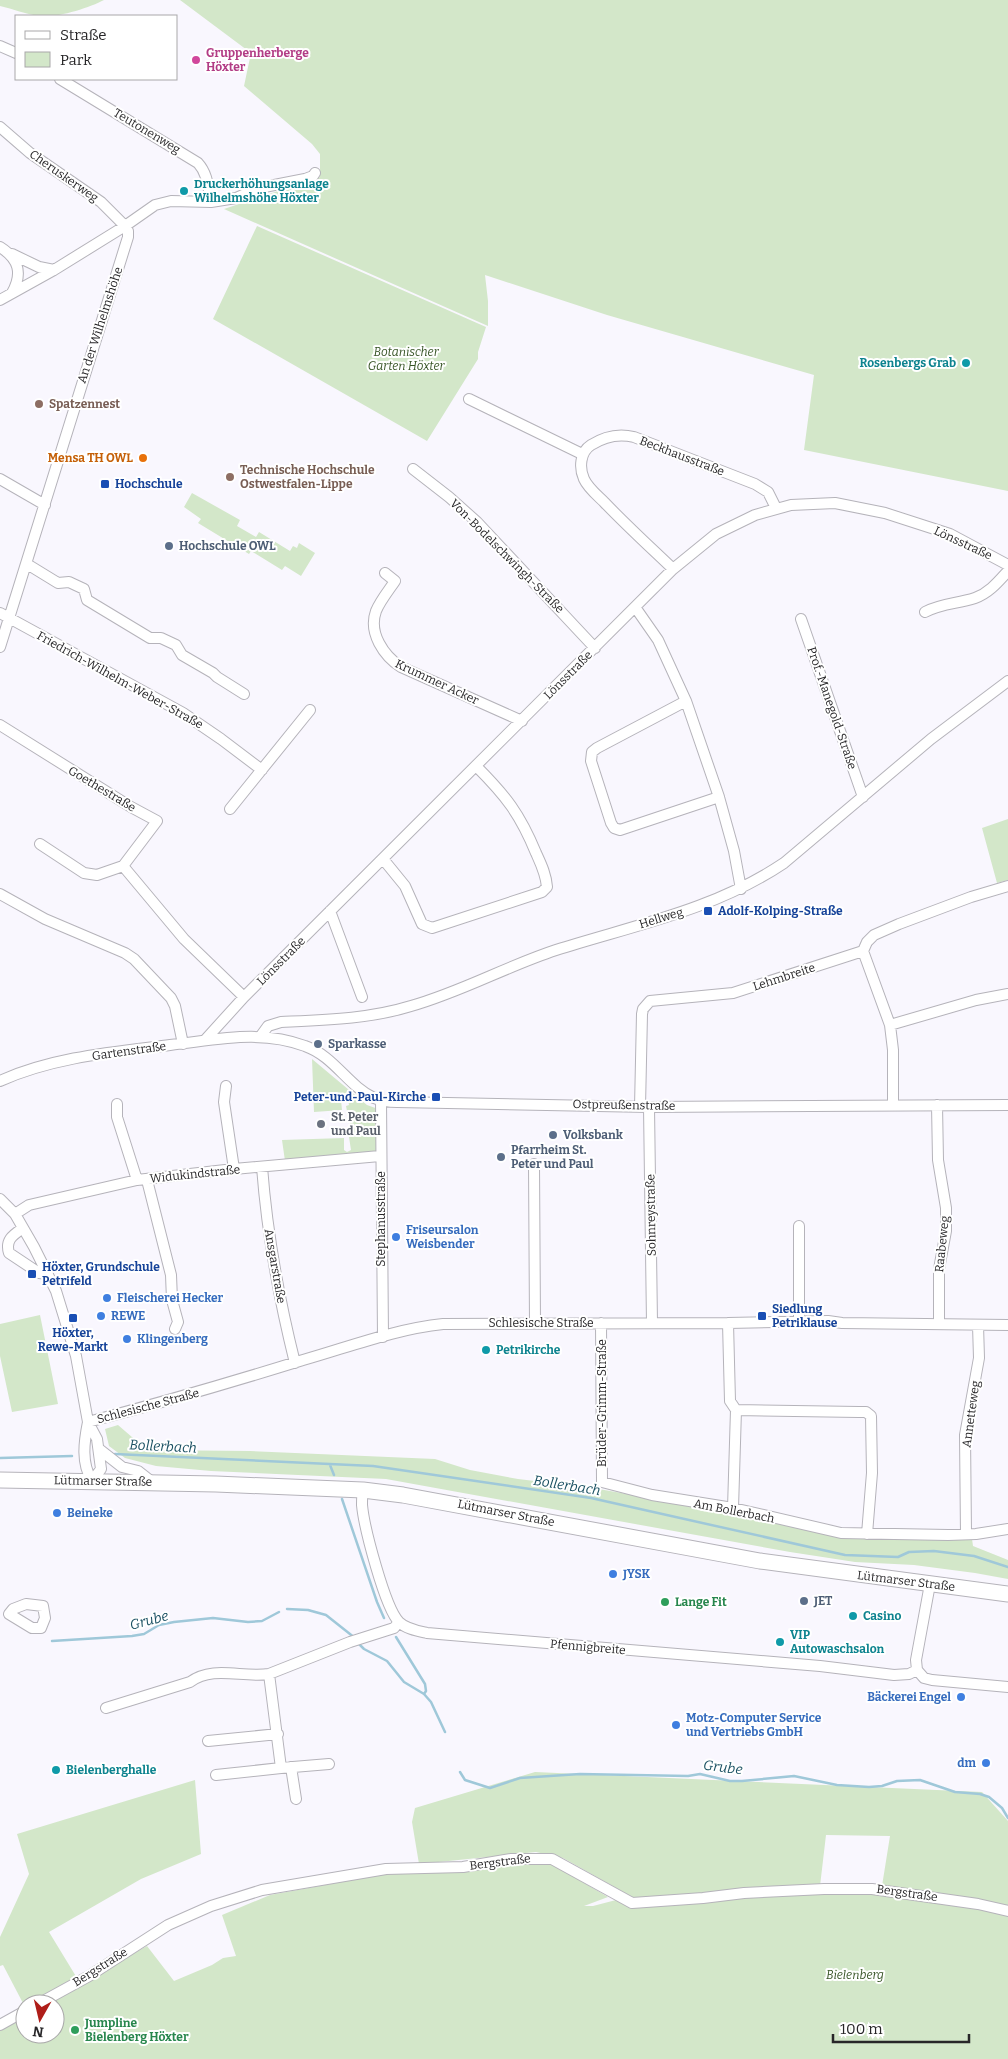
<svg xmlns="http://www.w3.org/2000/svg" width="1008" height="2059" viewBox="0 0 1008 2059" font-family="Bitter,serif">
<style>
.green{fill:#d3e7c9}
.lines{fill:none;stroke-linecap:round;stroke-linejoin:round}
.stream{stroke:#9fc8d9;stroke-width:2.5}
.street-casing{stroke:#b5b3ba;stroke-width:12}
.secondary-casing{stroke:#b5b3ba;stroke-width:17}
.street{stroke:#fff;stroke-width:10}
.secondary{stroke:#fff;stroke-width:15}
.hotel-dot{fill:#d1479c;stroke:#fff;stroke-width:2}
.culture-dot{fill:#0f9aa8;stroke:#fff;stroke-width:2}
.education-dot{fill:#8d6e63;stroke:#fff;stroke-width:2}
.food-dot{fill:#e8710a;stroke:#fff;stroke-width:2}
.transit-dot{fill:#1a4fb4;stroke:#fff;stroke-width:2}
.service-dot{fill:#5c6f8a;stroke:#fff;stroke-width:2}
.worship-dot{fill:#6b7280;stroke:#fff;stroke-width:2}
.shop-dot{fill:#3f7fe0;stroke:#fff;stroke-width:2}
.leisure-dot{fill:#2e9e5b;stroke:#fff;stroke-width:2}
.labels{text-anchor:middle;stroke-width:4;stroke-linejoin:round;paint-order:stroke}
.hotel-label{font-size:12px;font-weight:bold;fill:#b23c85;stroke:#fff;text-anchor:start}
.street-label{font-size:12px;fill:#272628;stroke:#fff}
.culture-label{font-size:12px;font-weight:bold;fill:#0d838f;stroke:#fff;text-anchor:start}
.park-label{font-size:12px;font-style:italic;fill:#375426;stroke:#fff}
.education-label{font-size:12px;font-weight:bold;fill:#785e54;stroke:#fff;text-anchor:start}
.food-label{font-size:12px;font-weight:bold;fill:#c56008;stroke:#fff;text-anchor:end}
.transit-label{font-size:12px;font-weight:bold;fill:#164399;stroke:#fff;text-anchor:start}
.service-label{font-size:12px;font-weight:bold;fill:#4e5e75;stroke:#fff;text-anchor:start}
.worship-label{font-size:12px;font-weight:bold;fill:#5b616d;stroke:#fff;text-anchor:start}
.shop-label{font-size:12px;font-weight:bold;fill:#366cbe;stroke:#fff;text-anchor:start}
.leisure-label{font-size:12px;font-weight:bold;fill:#27864d;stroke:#fff;text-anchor:start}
.water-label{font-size:14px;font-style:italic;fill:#1b5163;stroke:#fff}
</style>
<rect width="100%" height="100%" fill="#f9f7fe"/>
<!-- green -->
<path class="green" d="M0,0H104C89,8 54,19 38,16C26,14 13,9 0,6Z
M180,0H1008V491L804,450L814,375L607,315L485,275L488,301V326L224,209L320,177V154L312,144L244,86L251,53Z
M257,226L486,327L478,352V359L427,441L213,319Z
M192,493L240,520L237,526L256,537L259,532L290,551L293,546L297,548L299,543L315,553L301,576L285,566L282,570L251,551L249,554L198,523L201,519L184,507Z
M1008,819V880L997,883L982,828Z
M312,1059L367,1105L378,1109L377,1153L285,1161L282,1140L344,1138V1150L347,1152L351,1150L349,1137L351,1136L349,1111H347L346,1106L349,1105L348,1100H341L342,1110L314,1112Z
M40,1315L58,1404L12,1412L0,1356V1324Z
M118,1425L147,1450L250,1451L435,1459L470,1470L518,1479L593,1488L729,1512L810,1530L869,1539H972L973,1546L1008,1560V1579L975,1573L914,1565L855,1562L790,1552L386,1479L211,1471L156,1466L125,1458L109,1446L105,1429Z
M535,1772L982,1792L1008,1821V1907L882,1886L890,1836L826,1835L820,1886L634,1898L563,1858L536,1852L419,1864L412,1822L415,1808Z
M195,1780L201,1854L141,1879L49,1932L77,1978L31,2004H25V2007L3,1965L0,1966V1937L29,1874L17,1834Z
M550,1863L608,1897L584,1906H593L616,1900L631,1904L851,1888L1008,1914V2059H0V2028L25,2014V2034H55V2004H42L147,1946L174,1981L212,1965L223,1958L236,1956L222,1915L270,1895L380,1875Z"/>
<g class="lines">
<!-- stream -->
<path class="stream" d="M115,1454L373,1466L591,1498L845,1555L898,1557L909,1552L934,1551L974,1556L1008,1567
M0,1458L72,1456
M330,1465L334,1475
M342,1499L377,1602L384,1618
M287,1609L308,1610L326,1615L355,1638
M396,1637L425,1684L426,1691L424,1694
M52,1641L132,1636L144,1634L159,1625L174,1622L213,1618L248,1622L262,1621L279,1612
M358,1643L364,1649L387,1661L404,1682L424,1694L431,1702L445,1732
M460,1772L465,1780L490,1788L520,1778L580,1774L688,1776L700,1774L730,1781H742L794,1776L837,1785L869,1787L882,1786L897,1781L920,1780L955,1792L980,1794L989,1797L1002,1808L1008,1818"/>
<defs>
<path id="street" d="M0,46L16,53
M60,79L198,163C208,174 208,188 211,202
M0,127L30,153L101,202L125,226L128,231V237L0,647
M0,247C19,259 23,273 12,293
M12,254L39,267L54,270
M0,300L54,270L125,226L155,205L171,201L211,202L236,198L259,188L305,179L313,176L315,173
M469,399L582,454
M413,469L449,497L477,522L595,648
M0,479L45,505
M27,564L58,583L69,582L84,589L87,600L150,638H161L176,645L182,655L213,673L217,677L244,694
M673,569C650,547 626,525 604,502C598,496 588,488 584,479C579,468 580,452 591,445C605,436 618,433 634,437L755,484L768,492L776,508
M385,573L395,581C389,590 380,601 376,611C368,633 384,656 401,667L522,721
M635,607L658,640L686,701L719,797L734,851L741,889
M925,612C943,603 957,604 975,598C989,593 998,582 1008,571
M0,613L183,713L221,739L262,770
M801,619L863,797
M686,701L597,748L592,752L591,761L611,823L614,828L620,830L719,797
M0,725L131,807L157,821L123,866
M230,809L310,710
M40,844L84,873L97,875L123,866L184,939L244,997
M383,859L405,886L422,924L432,928L542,892L547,887C546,874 541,864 536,853C520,814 506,796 476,766
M0,894L45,919L125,953L134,959L171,998L175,1006L183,1044
M330,911L362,997
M863,951L890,1025L893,1050V1105
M890,1025L976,1000L1008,994
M260,1037L268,1026L281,1022C325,1020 369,1019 411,1006C461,992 507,966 556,950C635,925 714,910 784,863L931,739L1008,681
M205,1040L244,997L673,569L716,534L755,515L791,505L835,503L885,513L950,534L1008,565
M0,1081C53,1057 114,1052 170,1045C216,1040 261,1029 305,1046C334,1056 348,1086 374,1098C381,1101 389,1102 397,1102L649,1107L1008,1105
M226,1086L224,1102L234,1169
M381,1101L383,1337
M117,1104V1117L137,1180
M937,1105L938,1160L946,1208V1231L939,1269V1324
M640,1107L642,1014L643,1009L650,1001L733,993L863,951L867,942L874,935L899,924L971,897L1008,886
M649,1107L652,1323
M534,1164L535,1323
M262,1167C267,1233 279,1299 295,1363
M147,1180L171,1275L172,1300L178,1322L175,1329
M0,1199L15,1214L34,1247L56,1291L76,1356L88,1422L97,1439L101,1469L92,1481C81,1463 84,1442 88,1422
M15,1214L29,1205L137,1180L234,1169L380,1156
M23,1228C13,1235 5,1240 9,1253L39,1273L48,1274
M799,1321V1226
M601,1323L602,1482L652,1495L733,1508L841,1533L948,1535L976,1534L1008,1529
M728,1323L730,1401L736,1410L859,1412H866L871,1416L872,1473L867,1534
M88,1422C160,1403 232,1382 303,1360C349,1347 395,1329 443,1324L728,1323L828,1321L842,1323L1008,1325
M99,1449L122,1467L138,1471L152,1482
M363,1490C362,1495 362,1500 362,1505C364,1527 385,1608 399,1622C406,1629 418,1631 427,1633L820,1666L894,1675L909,1674L917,1670L916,1660L930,1584
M733,1508L736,1410
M966,1534L965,1435L979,1358L978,1325
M26,1604L43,1606L45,1618L41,1628H32L9,1614L13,1609Z
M917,1670L924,1678L932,1680L1008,1687
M106,1708L190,1682C213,1665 242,1678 269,1674L350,1642L394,1628L399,1622
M208,1741L278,1734
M291,1767L296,1799
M281,1768L329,1764
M216,1775L281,1768L269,1674
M38,2004L89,1976L168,1925L211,1906L262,1890L386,1869L463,1867L511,1859H552L632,1903L703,1898L744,1893L824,1889H872L978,1904L1008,1911
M0,2025L25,2011"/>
<path id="secondary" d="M0,1480L216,1484L363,1490L403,1495L760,1561L1008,1594"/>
</defs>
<!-- street casing -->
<use href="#street" class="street-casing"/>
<!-- secondary casing -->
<use href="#secondary" class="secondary-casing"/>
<!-- street -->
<use href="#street" class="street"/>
<!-- secondary -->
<use href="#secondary" class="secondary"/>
</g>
<!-- markers -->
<circle class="hotel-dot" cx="196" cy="60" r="5"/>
<g class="culture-dot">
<circle cx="184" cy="191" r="5"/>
<circle cx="966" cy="363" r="5"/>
<circle cx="486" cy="1350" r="5"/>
<circle cx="853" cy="1616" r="5"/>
<circle cx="780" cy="1642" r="5"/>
<circle cx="56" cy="1770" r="5"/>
</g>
<g class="education-dot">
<circle cx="39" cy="404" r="5"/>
<circle cx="230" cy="477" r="5"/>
</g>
<circle class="food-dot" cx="143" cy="458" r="5"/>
<g class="transit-dot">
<rect x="100" y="479" width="10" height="10" rx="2.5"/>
<rect x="703" y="906" width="10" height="10" rx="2.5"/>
<rect x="431" y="1092" width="10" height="10" rx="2.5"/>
<rect x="27" y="1269" width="10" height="10" rx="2.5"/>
<rect x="757" y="1311" width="10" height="10" rx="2.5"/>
<rect x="68" y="1313" width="10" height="10" rx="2.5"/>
</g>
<g class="service-dot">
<circle cx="169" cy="546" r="5"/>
<circle cx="318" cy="1044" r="5"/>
<circle cx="553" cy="1135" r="5"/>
<circle cx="501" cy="1157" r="5"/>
<circle cx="804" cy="1601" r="5"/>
</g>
<circle class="worship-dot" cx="321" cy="1124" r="5"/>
<g class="shop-dot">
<circle cx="396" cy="1237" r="5"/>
<circle cx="107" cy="1298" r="5"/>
<circle cx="101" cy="1316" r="5"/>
<circle cx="127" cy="1339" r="5"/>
<circle cx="57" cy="1513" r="5"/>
<circle cx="613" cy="1574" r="5"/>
<circle cx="961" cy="1697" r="5"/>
<circle cx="676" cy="1725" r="5"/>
<circle cx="986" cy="1763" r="5"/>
</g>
<g class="leisure-dot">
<circle cx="665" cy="1602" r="5"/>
<circle cx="75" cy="2030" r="5"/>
</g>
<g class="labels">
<!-- hotel labels -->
<g class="hotel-label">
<text x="206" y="57">Gruppenherberge<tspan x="206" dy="14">Höxter</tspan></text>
</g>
<!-- street labels -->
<g class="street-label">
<text transform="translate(147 131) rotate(31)" y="4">Teutonenweg</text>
<text transform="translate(64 176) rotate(35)" y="4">Cheruskerweg</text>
<text transform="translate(100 325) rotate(-72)" y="4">An der Wilhelmshöhe</text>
<text transform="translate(682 456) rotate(21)" y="4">Beckhausstraße</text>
<text transform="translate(963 543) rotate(25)" y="4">Lönsstraße</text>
<text transform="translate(507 556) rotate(45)" y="4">Von-Bodelschwingh-Straße</text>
<text transform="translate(568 675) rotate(-45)" y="4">Lönsstraße</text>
<text transform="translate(120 680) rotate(29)" y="4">Friedrich-Wilhelm-Weber-Straße</text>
<text transform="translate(437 682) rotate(25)" y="4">Krummer Acker</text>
<text transform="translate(832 708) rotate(71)" y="4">Prof.-Manegold-Straße</text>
<text transform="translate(102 789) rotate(31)" y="4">Goethestraße</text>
<text transform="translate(661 918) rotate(-17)" y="4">Hellweg</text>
<text transform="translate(281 961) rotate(-45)" y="4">Lönsstraße</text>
<text transform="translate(784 977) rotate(-18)" y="4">Lehmbreite</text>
<text transform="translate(129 1051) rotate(-8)" y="4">Gartenstraße</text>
<text transform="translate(624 1105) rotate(1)" y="4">Ostpreußenstraße</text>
<text transform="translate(195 1174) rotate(-6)" y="4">Widukindstraße</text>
<text transform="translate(651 1215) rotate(-91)" y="4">Sohnreystraße</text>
<text transform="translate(381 1219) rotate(-90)" y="4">Stephanusstraße</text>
<text transform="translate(942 1244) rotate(-84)" y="4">Raabeweg</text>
<text transform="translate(275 1266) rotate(80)" y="4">Ansgarstraße</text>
<text x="541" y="1327">Schlesische Straße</text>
<text transform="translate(602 1403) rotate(-90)" y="4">Brüder-Grimm-Straße</text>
<text transform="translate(148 1406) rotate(-15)" y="4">Schlesische Straße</text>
<text transform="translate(971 1414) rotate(-82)" y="4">Annetteweg</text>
<text transform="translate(103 1481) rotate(1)" y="4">Lütmarser Straße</text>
<text transform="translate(734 1511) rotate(11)" y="4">Am Bollerbach</text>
<text transform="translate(506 1513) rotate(11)" y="4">Lütmarser Straße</text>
<text transform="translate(906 1581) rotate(7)" y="4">Lütmarser Straße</text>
<text transform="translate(588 1647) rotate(5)" y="4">Pfennigbreite</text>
<text transform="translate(500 1862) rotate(-7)" y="4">Bergstraße</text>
<text transform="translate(907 1893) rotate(8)" y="4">Bergstraße</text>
<text transform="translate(100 1967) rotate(-32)" y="4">Bergstraße</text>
</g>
<!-- culture labels -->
<g class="culture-label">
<text x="194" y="188">Druckerhöhungsanlage<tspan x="194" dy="14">Wilhelmshöhe Höxter</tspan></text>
<text x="956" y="367" text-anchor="end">Rosenbergs Grab</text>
<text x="496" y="1354">Petrikirche</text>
<text x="863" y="1620">Casino</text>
<text x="790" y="1639">VIP<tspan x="790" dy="14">Autowaschsalon</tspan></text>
<text x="66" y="1774">Bielenberghalle</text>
</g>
<!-- park labels -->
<g class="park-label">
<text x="406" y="356">Botanischer<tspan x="406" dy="14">Garten Höxter</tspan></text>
<text x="855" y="1979">Bielenberg</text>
</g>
<!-- education labels -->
<g class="education-label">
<text x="49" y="408">Spatzennest</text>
<text x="240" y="474">Technische Hochschule<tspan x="240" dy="14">Ostwestfalen-Lippe</tspan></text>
</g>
<!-- food labels -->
<g class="food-label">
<text x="133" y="462">Mensa TH OWL</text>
</g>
<!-- transit labels -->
<g class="transit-label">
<text x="115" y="488">Hochschule</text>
<text x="718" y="915">Adolf-Kolping-Straße</text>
<text x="426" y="1101" text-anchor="end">Peter-und-Paul-Kirche</text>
<text x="42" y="1271">Höxter, Grundschule<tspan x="42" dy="14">Petrifeld</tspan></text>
<text x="772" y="1313">Siedlung<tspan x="772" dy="14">Petriklause</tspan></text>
<text x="73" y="1337" text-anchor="middle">Höxter,<tspan x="73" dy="14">Rewe-Markt</tspan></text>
</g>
<!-- service labels -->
<g class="service-label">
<text x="179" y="550">Hochschule OWL</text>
<text x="328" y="1048">Sparkasse</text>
<text x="563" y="1139">Volksbank</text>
<text x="511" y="1154">Pfarrheim St.<tspan x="511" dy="14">Peter und Paul</tspan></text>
<text x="814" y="1605">JET</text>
</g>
<!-- worship labels -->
<g class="worship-label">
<text x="331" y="1121">St. Peter<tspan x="331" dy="14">und Paul</tspan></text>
</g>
<!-- shop labels -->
<g class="shop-label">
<text x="406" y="1234">Friseursalon<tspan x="406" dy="14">Weisbender</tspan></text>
<text x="117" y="1302">Fleischerei Hecker</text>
<text x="111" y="1320">REWE</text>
<text x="137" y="1343">Klingenberg</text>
<text x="67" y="1517">Beineke</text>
<text x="623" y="1578">JYSK</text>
<text x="951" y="1701" text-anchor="end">Bäckerei Engel</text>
<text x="686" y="1722">Motz-Computer Service<tspan x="686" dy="14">und Vertriebs GmbH</tspan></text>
<text x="976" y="1767" text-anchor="end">dm</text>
</g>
<!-- leisure labels -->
<g class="leisure-label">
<text x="675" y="1606">Lange Fit</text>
<text x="85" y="2027">Jumpline<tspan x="85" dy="14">Bielenberg Höxter</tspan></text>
</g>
<!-- water labels -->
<g class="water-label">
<text transform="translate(163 1446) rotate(3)" y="5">Bollerbach</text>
<text transform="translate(567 1485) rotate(9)" y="5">Bollerbach</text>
<text transform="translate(149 1620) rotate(-15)" y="5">Grube</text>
<text transform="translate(723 1767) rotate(7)" y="5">Grube</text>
</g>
</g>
<!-- legend -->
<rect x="15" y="15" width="162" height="65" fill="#ffffff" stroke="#a9a8a9"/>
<rect x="25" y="31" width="25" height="8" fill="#ffffff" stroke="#a9a8a9"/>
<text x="60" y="40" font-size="15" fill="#272628">Straße</text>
<rect x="25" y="52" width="25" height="15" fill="#d3e7c9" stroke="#a9a8a9"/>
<text x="60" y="65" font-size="15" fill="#272628">Park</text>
<!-- north arrow -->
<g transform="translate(40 2019) rotate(188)"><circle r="24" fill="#ffffff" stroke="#a9a8a9"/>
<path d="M0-4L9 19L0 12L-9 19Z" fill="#af1e19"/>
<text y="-8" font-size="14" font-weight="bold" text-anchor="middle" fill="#272628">N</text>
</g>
<!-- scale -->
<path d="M833 2034v8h136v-8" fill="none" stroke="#272628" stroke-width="2.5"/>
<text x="840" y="2034" font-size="15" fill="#272628" stroke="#ffffff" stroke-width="4" paint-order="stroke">100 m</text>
</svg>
